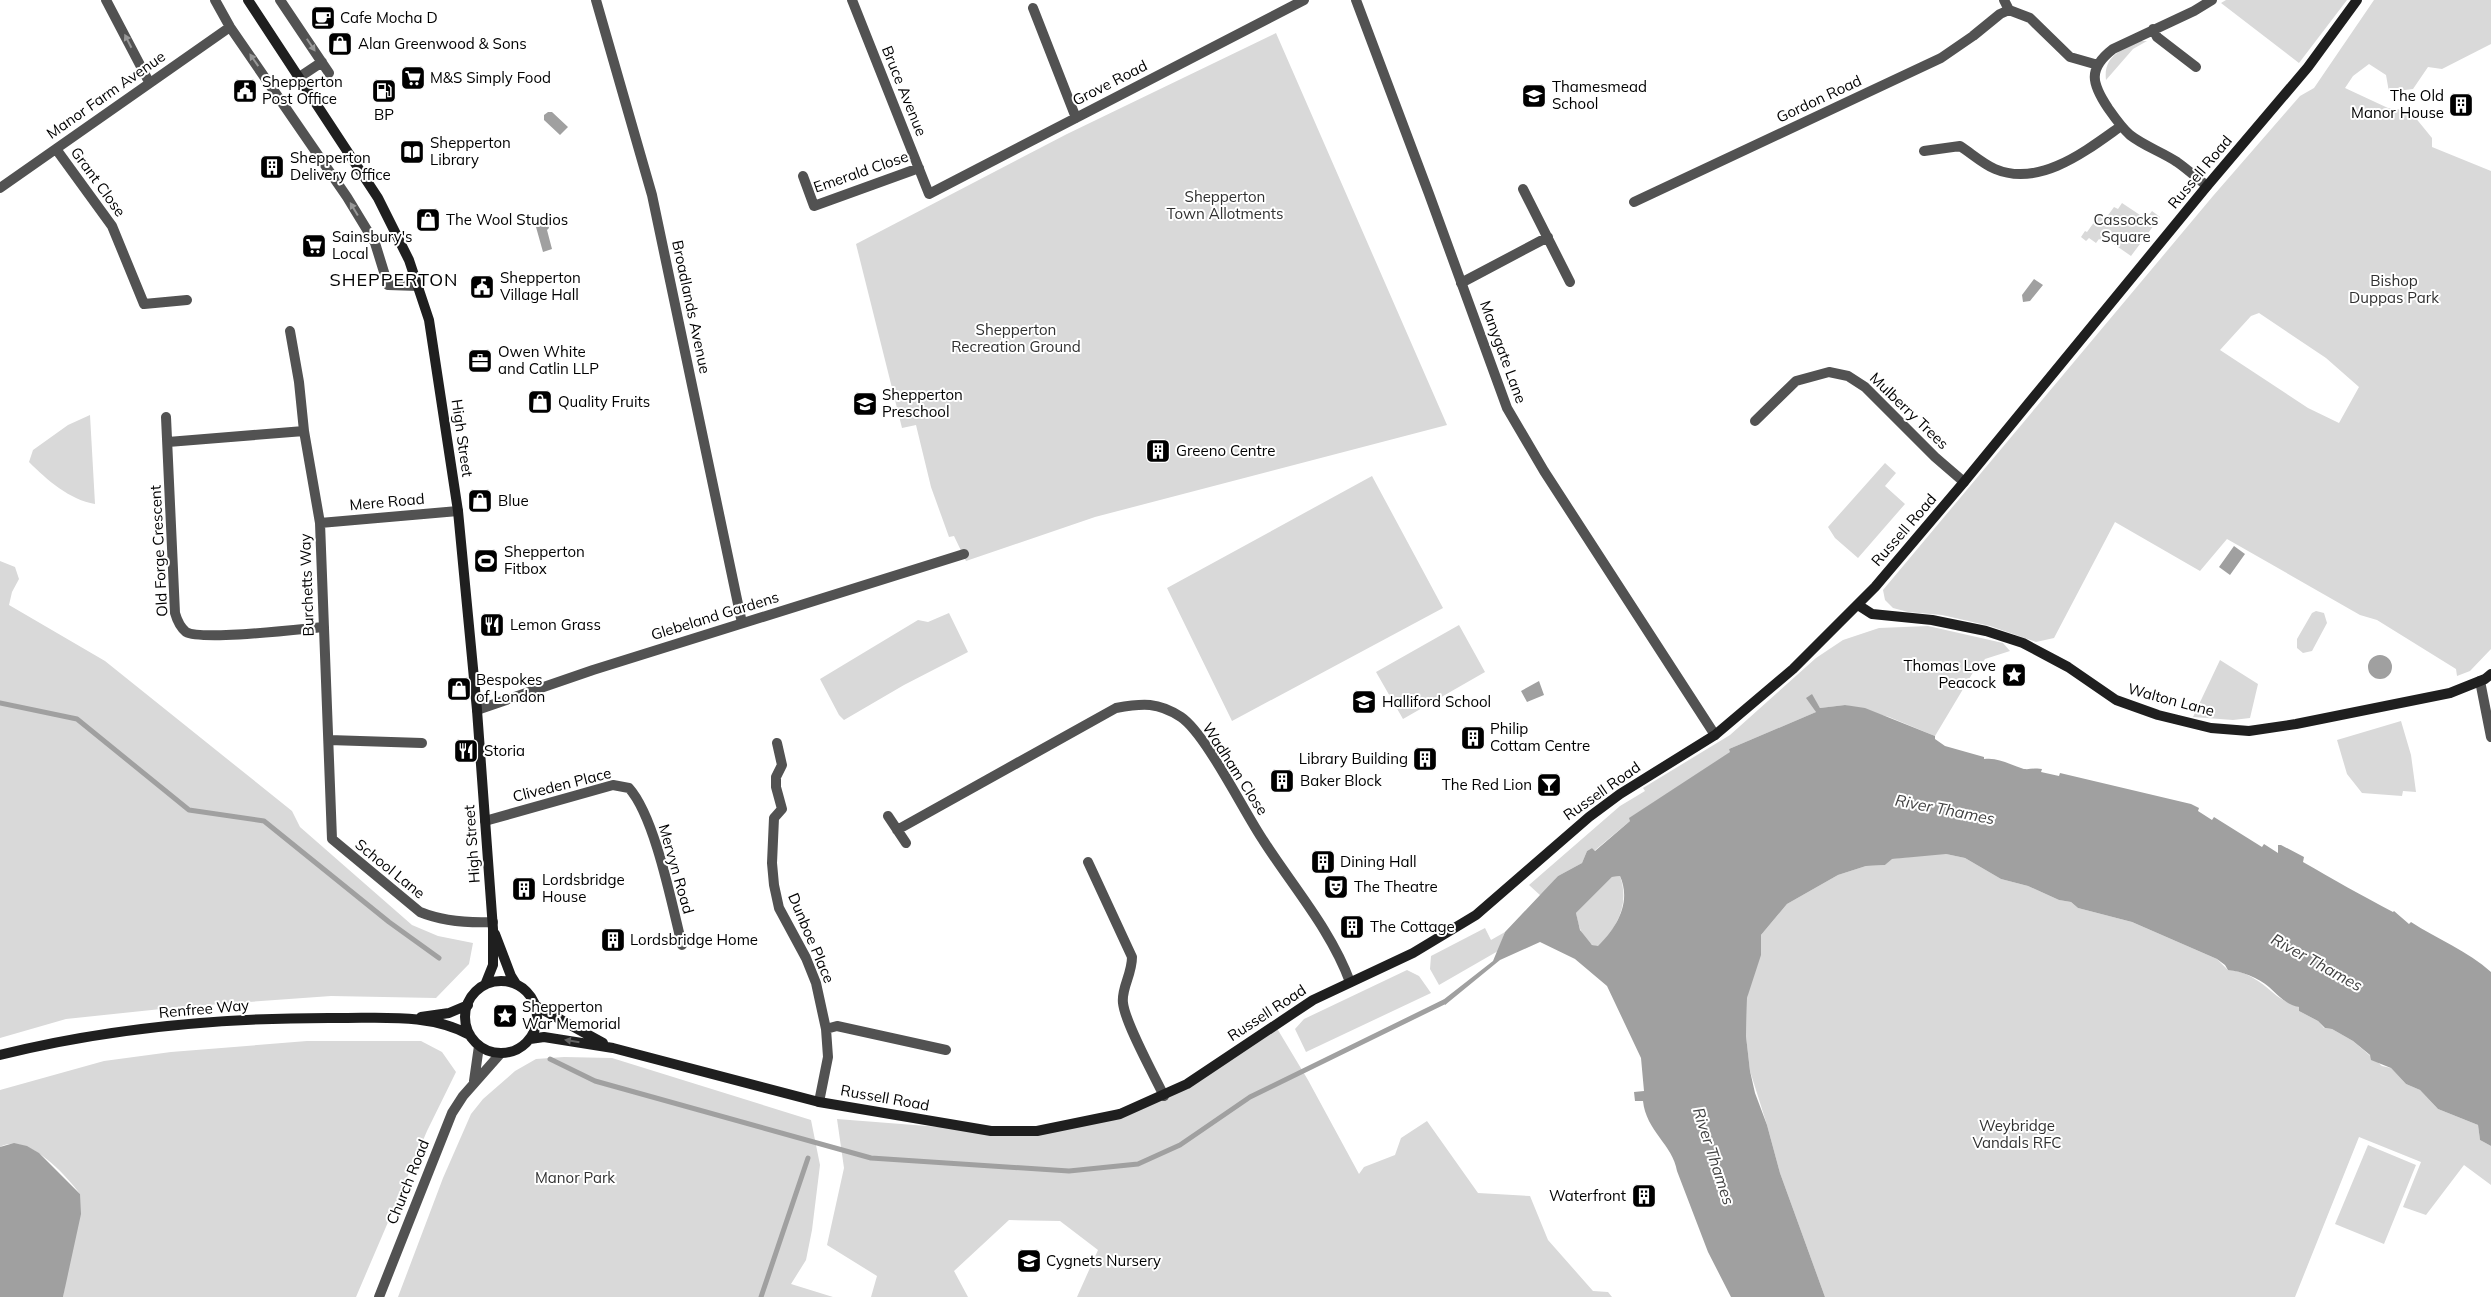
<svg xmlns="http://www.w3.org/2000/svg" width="2491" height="1297" viewBox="0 0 2491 1297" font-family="Mulish,sans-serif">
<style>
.green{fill:#d9d9d9;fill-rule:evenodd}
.water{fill:#a0a0a0;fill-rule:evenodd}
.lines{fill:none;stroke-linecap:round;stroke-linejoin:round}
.stream{stroke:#a0a0a0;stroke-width:5}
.minor{stroke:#525252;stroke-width:10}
.tertiary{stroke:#525252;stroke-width:10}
.secondary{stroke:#1f1f1f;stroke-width:10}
.oneway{fill:#979797}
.oneway2{fill:#626262}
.labels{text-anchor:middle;stroke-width:4;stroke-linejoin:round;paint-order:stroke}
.poi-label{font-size:15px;fill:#000;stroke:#fff;text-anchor:start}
.street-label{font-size:15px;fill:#000;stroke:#fff}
.park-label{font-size:15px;fill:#303030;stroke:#fff}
.water-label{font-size:16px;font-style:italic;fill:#414141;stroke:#fff}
.quarter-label{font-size:18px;letter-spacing:1px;fill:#000;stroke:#fff}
</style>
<rect width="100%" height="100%" fill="#fff"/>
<!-- green -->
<path class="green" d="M2226,0H2347L2299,63L2221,3Z
M2374,0H2491V44L2442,69L2428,67L2413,89L2389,92L2386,75L2369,64L2353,76L2345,88L2388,108L2410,111L2432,138V147L2491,171V649L2470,671L2457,676L2456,669L2377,620L2360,615L2227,539L2200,571L2115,522L2054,638L2036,642L1990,626L1942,615L1908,612L1893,608L1885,600L1883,590L2213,196L2300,96L2314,88ZM2259,313L2326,358L2359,387L2339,423L2308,408L2220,350L2251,316Z
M1276,33L1447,425L1095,517L966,561L954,536L949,537L931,487L916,425L902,428L856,244L1067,134Z
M2141,41H2147L2133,49L2106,80C2103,56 2122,49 2141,41Z
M2122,203L2146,219L2152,211L2160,217L2131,256L2108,240L2105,243L2099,239L2096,243L2089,238L2086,241L2081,237L2085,231L2087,232L2100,214L2106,218L2114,207L2118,209Z
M90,415L95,504C70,500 47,480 29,462L33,450L68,425Z
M1885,463L1896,473L1885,486L1905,504L1858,558L1835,538L1828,527Z
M1372,476L1443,608L1232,721L1167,588Z
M0,561L15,567L19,579L12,592L9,605L105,661L292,811L300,827L412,925L438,936L473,943L469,964L436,998L331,996L180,1007L66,1019L0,1038Z
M2316,611L2324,613L2327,623L2312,651L2303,653L2297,648V639L2312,613Z
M949,613L968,652L904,685L844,720L839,715L820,679L918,620L928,622Z
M1459,625L1485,672L1403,719L1376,672Z
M1928,626L2003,643L2010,651L1985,659L1981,665L1978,664L1935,736L1889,717L1845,705L1820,708L1811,694L1816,712L1729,749L1731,752L1630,818V821L1594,851L1592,848L1587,851L1582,863L1558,876L1541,896L1529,885L1620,806L1645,791L1643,788L1730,735L1816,658L1843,640L1879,628Z
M2220,660L2258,684L2250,718L2233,720L2193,717Z
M2401,721L2411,755L2416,792L2403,791L2402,796L2362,793L2347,774L2337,740Z
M1934,854H1946L1965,858L2001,879L2028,886L2059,900L2071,902L2078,908L2132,922L2217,959L2228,970C2248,971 2263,984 2277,996C2284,1001 2292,1004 2299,1007V1011L2318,1021L2324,1028L2332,1029L2353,1041L2382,1066L2391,1068L2406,1084L2420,1090L2438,1109L2478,1125L2480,1140L2491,1146V1185L2464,1165L2426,1215L2403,1207L2421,1162L2359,1137L2295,1297H1825L1780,1173L1767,1125L1750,1071L1746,1036L1747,998L1761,935L1787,904L1838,875L1866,866L1885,865L1891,859Z
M1620,876C1630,905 1617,927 1598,947C1582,943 1579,927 1576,913L1612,877Z
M1485,928L1491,940L1505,932L1498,951L1439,985L1430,969L1431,956Z
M1407,970L1419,976L1431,993L1306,1052L1295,1029L1304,1019Z
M1275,1025L1308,1080L1359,1174L1364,1167L1395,1155L1401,1138L1427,1121L1478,1193L1530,1196L1548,1240L1593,1291L1608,1292L1612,1297H1077L1098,1250L1060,1221L1009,1220L954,1271L968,1297H871L877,1276L827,1245L844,1168L837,1119L991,1131L1059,1128L1173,1092Z
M307,1041H421L442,1052L456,1072L427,1131L356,1297H63L80,1194C65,1174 27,1132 0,1147V1090L104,1061L171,1052Z
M564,1057L612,1058L811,1120L820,1165L812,1230L806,1260L791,1284L833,1297H398L443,1178L471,1114L483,1099L515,1071L536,1059Z
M2368,1145L2416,1165L2384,1244L2335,1224Z"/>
<!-- water -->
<path class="water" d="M548,112H552L568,127L560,135L544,120V115Z
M548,224L549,228L547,230L552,249L543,252L536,227Z
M2034,279L2043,285L2030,301L2023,302L2022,295Z
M2234,546L2245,554L2230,575L2219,567Z
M2368 667a12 12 0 1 1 24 0a12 12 0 1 1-24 0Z
M1539,681L1544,695L1527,702L1521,691Z
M1812,694L1820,708L1845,705L1865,708L1935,736V739L1945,746L1984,757V759C1998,757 2008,764 2021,768C2027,771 2035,767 2042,769L2041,772L2059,776L2060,773L2191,804L2199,808L2198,811L2212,820L2214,817L2262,847L2264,844L2278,853V845H2281L2304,857L2303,862C2334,880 2361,895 2393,912L2394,911L2409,924L2411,922C2437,939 2468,951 2491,972V1146L2480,1140L2478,1125L2438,1109L2420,1090L2406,1084L2391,1068L2371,1060L2370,1055L2353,1041L2332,1029L2325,1028L2318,1021L2299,1011V1007C2286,1005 2278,995 2269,987C2259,978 2241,971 2228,970L2225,965L2217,959L2132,922L2078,908L2071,902L2059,900L2028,886L2001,879L1965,858L1946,854L1892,859L1885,865L1866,866L1838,875L1787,904L1761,935V955L1747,998L1746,1036L1750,1071L1755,1093L1767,1125L1780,1173L1825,1297H1731L1708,1252L1677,1171C1673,1145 1646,1131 1643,1101H1635L1634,1092L1644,1091L1641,1058L1607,986L1575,959L1540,942L1500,960L1445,1005L1443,1000L1493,961L1505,932L1558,876L1582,863L1587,851L1592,848L1595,851L1630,821L1629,818L1730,752L1729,749L1816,712L1806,698ZM1620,876C1632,903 1616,928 1598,946L1592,945L1580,930L1576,913L1612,877Z
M14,1143L27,1146L39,1153L80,1194L81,1214L63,1297H0V1147Z"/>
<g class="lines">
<!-- stream -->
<path class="stream" d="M0,703L77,719L189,810L264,821L389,922L439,958
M550,1059L595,1081L871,1158L1069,1171L1138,1164L1180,1145L1250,1097L1444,1002
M761,1297L808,1158"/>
<!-- minor -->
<path class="minor" d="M106,0L149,82
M215,0L230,27L347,197L375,243L388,285L419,286
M280,0L329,73
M596,0L652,195L742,623
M852,0L929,194L1304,0
M2004,0L2009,10
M1033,8L1076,118
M2153,29L2157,37L2196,67
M298,78L322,62
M56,149L112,226L144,304L187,300
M1924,151L1960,146C1971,153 1983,164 1995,169C2040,188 2087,150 2121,126
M803,176L814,206L919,168
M2207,186C2197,178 2187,169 2177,162C2162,152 2144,146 2130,135C2121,127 2115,118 2108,108C2092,84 2087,69 2113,49L2194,11L2212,0
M0,188L230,27
M1523,189L1570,282
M1634,202L1941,58L1973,36L2000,14L2009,10L2030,18L2070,57L2098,65
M1461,283L1548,237
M290,331L299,382L304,431L320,523L332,839L420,912C442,921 469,923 493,922
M166,417L175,613C177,620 180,627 186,632C202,641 301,629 324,627
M1755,421L1796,381L1829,372L1848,376L1865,387L1935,457L1964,482
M168,442L304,431
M320,523L458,511
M2480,681L2491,737
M477,710L593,670L964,554
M329,740L422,743
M777,743L782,765L776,777V787L782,809L774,818L772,863L774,885L779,908L806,958L816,983L826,1029L828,1057L819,1102
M888,816L906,843
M485,821L613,785L629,788C655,817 672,905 682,945
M897,830L1116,708C1143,703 1158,702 1181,717C1206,734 1244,812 1263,840C1293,887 1331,930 1350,982
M1088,862L1132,957C1132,975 1121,988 1123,1003C1125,1023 1154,1075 1164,1096
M826,1029L837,1026L946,1050"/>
<!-- tertiary -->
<path class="tertiary" d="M1356,0L1429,194L1507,408L1544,471L1715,735
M474,1081L479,1046
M379,1297L452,1113L463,1096L501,1053"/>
<!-- secondary -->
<path class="secondary" d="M248,0L378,198L409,260L429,320L458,511L477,710L493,929V965L485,985
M1858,605L1872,614L1932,620L1986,631L2023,643L2068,667L2116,700L2158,715L2211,728L2249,731L2296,724L2450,693L2485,679L2491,674
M495,934L511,976L516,984
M465 1017a36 36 0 1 1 72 0a36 36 0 1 1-72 0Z
M536,1006L603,1043
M421,1017L449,1013L468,1005
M530,1039L544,1037L613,1048L819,1102L991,1131H1037L1120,1114L1187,1084L1313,1000L1413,953L1476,915L1589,817L1620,794L1715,735L1793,669L1875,587L1964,482L2207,186L2308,67L2357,0
M0,1055C112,1027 228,1017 344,1018C386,1018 432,1014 470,1035"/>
</g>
<!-- one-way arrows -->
<defs><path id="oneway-solid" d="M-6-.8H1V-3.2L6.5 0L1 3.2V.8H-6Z" transform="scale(1.25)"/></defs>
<g class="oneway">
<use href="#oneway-solid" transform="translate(128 41) rotate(-117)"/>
<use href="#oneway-solid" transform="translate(311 45) rotate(56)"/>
<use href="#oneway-solid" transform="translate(254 60) rotate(-125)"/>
<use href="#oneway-solid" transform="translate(354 209) rotate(-121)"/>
</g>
<use class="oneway2" href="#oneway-solid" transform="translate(572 1041) rotate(-171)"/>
<!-- icons -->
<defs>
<symbol id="cafe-square" viewBox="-11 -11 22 22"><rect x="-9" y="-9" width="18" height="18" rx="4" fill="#000" stroke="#fff"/><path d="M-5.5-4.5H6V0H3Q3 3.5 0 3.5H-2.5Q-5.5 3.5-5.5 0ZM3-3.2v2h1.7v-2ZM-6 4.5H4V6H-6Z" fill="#fff"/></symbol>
<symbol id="shop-square" viewBox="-11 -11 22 22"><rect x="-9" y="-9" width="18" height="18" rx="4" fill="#000" stroke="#fff"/><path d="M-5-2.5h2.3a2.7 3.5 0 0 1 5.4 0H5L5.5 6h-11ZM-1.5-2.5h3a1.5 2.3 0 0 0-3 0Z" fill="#fff"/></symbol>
<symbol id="supermarket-square" viewBox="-11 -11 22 22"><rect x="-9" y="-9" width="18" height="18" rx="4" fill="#000" stroke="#fff"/><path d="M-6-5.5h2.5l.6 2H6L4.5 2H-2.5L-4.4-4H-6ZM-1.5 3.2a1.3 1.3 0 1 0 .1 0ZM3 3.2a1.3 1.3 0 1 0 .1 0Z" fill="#fff"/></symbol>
<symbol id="civic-square" viewBox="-11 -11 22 22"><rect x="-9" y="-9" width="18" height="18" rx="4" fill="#000" stroke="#fff"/><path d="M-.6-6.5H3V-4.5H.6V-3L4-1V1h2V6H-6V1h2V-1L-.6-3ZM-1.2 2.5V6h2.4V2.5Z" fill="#fff"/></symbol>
<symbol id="fuel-square" viewBox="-11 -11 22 22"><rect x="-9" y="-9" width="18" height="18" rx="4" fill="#000" stroke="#fff"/><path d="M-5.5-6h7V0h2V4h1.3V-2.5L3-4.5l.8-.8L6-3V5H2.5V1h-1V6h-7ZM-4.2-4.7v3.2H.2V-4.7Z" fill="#fff"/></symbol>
<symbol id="school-square" viewBox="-11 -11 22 22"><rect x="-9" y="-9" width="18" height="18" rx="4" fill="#000" stroke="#fff"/><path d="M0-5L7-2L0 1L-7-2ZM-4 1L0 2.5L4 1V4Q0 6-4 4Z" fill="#fff"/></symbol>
<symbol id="building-square" viewBox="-11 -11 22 22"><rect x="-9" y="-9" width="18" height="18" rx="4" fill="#000" stroke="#fff"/><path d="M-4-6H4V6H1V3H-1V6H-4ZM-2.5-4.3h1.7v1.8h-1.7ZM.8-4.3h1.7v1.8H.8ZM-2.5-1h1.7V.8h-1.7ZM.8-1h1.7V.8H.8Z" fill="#fff"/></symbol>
<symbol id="library-square" viewBox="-11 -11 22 22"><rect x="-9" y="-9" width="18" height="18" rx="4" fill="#000" stroke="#fff"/><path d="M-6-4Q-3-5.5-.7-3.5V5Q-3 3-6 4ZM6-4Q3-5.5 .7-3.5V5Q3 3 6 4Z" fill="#fff"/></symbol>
<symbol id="office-square" viewBox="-11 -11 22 22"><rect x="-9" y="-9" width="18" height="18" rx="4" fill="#000" stroke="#fff"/><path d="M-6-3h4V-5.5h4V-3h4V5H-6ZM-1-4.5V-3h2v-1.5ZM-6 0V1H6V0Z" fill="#fff"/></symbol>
<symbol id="stadium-square" viewBox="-11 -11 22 22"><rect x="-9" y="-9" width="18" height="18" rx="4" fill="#000" stroke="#fff"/><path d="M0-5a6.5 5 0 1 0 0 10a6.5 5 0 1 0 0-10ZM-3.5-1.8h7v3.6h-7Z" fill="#fff"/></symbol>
<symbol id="restaurant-square" viewBox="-11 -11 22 22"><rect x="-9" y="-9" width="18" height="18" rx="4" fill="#000" stroke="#fff"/><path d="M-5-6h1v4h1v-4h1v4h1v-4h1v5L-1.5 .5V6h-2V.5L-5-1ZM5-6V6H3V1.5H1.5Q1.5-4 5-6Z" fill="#fff"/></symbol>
<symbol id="sight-square" viewBox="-11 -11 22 22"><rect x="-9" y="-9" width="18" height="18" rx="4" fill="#000" stroke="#fff"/><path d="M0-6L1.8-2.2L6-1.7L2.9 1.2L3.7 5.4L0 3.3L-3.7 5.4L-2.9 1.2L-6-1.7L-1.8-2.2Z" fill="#fff"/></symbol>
<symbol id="bar-square" viewBox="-11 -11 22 22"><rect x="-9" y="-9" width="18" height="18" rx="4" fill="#000" stroke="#fff"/><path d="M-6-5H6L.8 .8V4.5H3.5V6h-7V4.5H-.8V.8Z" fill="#fff"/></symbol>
<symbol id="theatre-square" viewBox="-11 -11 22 22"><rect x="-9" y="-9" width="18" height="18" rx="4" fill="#000" stroke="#fff"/><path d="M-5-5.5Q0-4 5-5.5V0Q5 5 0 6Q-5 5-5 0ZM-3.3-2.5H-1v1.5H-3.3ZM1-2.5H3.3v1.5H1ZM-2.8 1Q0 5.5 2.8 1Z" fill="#fff"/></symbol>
</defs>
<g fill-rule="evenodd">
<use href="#cafe-square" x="309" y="4" width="28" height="28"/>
<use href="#shop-square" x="326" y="30" width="28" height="28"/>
<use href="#supermarket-square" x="399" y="64" width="28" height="28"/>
<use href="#civic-square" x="231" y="77" width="28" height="28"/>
<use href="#fuel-square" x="370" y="77" width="28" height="28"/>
<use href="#school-square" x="1520" y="82" width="28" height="28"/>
<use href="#building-square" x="2447" y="91" width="28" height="28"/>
<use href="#library-square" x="398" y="138" width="28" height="28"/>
<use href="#building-square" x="258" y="153" width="28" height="28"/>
<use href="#shop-square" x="414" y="206" width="28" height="28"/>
<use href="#supermarket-square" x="300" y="232" width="28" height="28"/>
<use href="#civic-square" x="468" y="273" width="28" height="28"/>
<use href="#office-square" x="466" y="347" width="28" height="28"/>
<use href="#shop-square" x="526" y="388" width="28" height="28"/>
<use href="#school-square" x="851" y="390" width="28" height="28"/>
<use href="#building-square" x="1144" y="437" width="28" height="28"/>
<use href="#shop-square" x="466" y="487" width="28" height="28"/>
<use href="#stadium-square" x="472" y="547" width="28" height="28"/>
<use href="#restaurant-square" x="478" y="611" width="28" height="28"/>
<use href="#sight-square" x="2000" y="661" width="28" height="28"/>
<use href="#shop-square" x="445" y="675" width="28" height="28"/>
<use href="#school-square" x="1350" y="688" width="28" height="28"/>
<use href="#building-square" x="1459" y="724" width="28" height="28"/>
<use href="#restaurant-square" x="452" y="737" width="28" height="28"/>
<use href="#building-square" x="1411" y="745" width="28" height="28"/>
<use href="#building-square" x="1268" y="767" width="28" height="28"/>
<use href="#bar-square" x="1535" y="771" width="28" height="28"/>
<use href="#building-square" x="1309" y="848" width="28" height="28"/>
<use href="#theatre-square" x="1322" y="873" width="28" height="28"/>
<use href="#building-square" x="510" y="875" width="28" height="28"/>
<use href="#building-square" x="1338" y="913" width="28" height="28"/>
<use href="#building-square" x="599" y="926" width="28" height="28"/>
<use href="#sight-square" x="491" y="1002" width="28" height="28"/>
<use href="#building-square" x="1630" y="1182" width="28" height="28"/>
<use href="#school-square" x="1015" y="1247" width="28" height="28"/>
</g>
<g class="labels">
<!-- poi labels -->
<g class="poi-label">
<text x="340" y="23">Cafe Mocha D</text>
<text x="358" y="49">Alan Greenwood &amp; Sons</text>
<text x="430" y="83">M&amp;S Simply Food</text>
<text x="262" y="87">Shepperton<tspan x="262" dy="17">Post Office</tspan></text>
<text x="1552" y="92">Thamesmead<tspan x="1552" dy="17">School</tspan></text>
<text x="2444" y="101" text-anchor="end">The Old<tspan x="2444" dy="17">Manor House</tspan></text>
<text x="384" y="120" text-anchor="middle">BP</text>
<text x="430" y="148">Shepperton<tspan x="430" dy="17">Library</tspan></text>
<text x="290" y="163">Shepperton<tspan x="290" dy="17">Delivery Office</tspan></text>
<text x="446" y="225">The Wool Studios</text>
<text x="332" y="242">Sainsbury's<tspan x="332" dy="17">Local</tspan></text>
<text x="500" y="283">Shepperton<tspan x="500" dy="17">Village Hall</tspan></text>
<text x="498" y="357">Owen White<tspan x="498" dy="17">and Catlin LLP</tspan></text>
<text x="882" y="400">Shepperton<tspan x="882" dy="17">Preschool</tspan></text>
<text x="558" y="407">Quality Fruits</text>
<text x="1176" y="456">Greeno Centre</text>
<text x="498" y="506">Blue</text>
<text x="504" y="557">Shepperton<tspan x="504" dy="17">Fitbox</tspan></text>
<text x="510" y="630">Lemon Grass</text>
<text x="1996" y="671" text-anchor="end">Thomas Love<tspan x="1996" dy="17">Peacock</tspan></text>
<text x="476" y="685">Bespokes<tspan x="476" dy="17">of London</tspan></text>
<text x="1382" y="707">Halliford School</text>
<text x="1490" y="734">Philip<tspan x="1490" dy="17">Cottam Centre</tspan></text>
<text x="484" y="756">Storia</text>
<text x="1408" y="764" text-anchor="end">Library Building</text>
<text x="1300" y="786">Baker Block</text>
<text x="1532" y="790" text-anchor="end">The Red Lion</text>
<text x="1340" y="867">Dining Hall</text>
<text x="542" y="885">Lordsbridge<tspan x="542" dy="17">House</tspan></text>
<text x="1354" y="892">The Theatre</text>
<text x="1370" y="932">The Cottage</text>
<text x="630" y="945">Lordsbridge Home</text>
<text x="522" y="1012">Shepperton<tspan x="522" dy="17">War Memorial</tspan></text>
<text x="1626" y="1201" text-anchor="end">Waterfront</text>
<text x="1046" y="1266">Cygnets Nursery</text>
</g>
<!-- street labels -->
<g class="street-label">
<text transform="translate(1110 83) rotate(-27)" y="5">Grove Road</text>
<text transform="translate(904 91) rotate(68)" y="5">Bruce Avenue</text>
<text transform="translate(106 95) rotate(-35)" y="5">Manor Farm Avenue</text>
<text transform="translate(1819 99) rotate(-25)" y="5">Gordon Road</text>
<text transform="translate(861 172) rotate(-19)" y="5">Emerald Close</text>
<text transform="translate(2200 172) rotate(-50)" y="5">Russell Road</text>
<text transform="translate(98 182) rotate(54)" y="5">Grant Close</text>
<text transform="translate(691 307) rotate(78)" y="5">Broadlands Avenue</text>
<text transform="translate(1503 352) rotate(70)" y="5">Manygate Lane</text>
<text transform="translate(1909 411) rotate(44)" y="5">Mulberry Trees</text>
<text transform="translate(462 438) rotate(82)" y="5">High Street</text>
<text transform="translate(387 502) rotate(-5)" y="5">Mere Road</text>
<text transform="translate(1904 530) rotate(-49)" y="5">Russell Road</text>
<text transform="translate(159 551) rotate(-93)" y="5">Old Forge Crescent</text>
<text transform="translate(307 585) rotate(-92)" y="5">Burchetts Way</text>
<text transform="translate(715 616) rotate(-17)" y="5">Glebeland Gardens</text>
<text transform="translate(2171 700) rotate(15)" y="5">Walton Lane</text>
<text transform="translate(1235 769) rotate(57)" y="5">Wadham Close</text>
<text transform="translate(562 785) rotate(-14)" y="5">Cliveden Place</text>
<text transform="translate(1602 791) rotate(-35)" y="5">Russell Road</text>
<text transform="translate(472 844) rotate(-94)" y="5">High Street</text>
<text transform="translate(390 869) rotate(39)" y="5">School Lane</text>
<text transform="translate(676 869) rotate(74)" y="5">Mervyn Road</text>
<text transform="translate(811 938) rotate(67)" y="5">Dunboe Place</text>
<text transform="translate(204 1009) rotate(-5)" y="5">Renfree Way</text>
<text transform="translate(1267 1013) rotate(-33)" y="5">Russell Road</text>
<text transform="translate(885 1098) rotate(10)" y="5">Russell Road</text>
<text transform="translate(408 1182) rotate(-68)" y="5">Church Road</text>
</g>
<!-- park labels -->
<g class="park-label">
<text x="1225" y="202">Shepperton<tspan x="1225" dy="17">Town Allotments</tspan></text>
<text x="2126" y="225">Cassocks<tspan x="2126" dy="17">Square</tspan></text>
<text x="2394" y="286">Bishop<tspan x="2394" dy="17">Duppas Park</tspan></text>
<text x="1016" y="335">Shepperton<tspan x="1016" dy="17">Recreation Ground</tspan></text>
<text x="2017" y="1131">Weybridge<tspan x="2017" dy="17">Vandals RFC</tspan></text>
<text x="575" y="1183">Manor Park</text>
</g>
<!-- water labels -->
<g class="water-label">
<text transform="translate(1945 809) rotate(11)" y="6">River Thames</text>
<text transform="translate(2317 962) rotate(29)" y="6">River Thames</text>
<text transform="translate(1714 1156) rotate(72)" y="6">River Thames</text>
</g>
<!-- quarter labels -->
<g class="quarter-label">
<text x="394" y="286">SHEPPERTON</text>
</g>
</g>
</svg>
